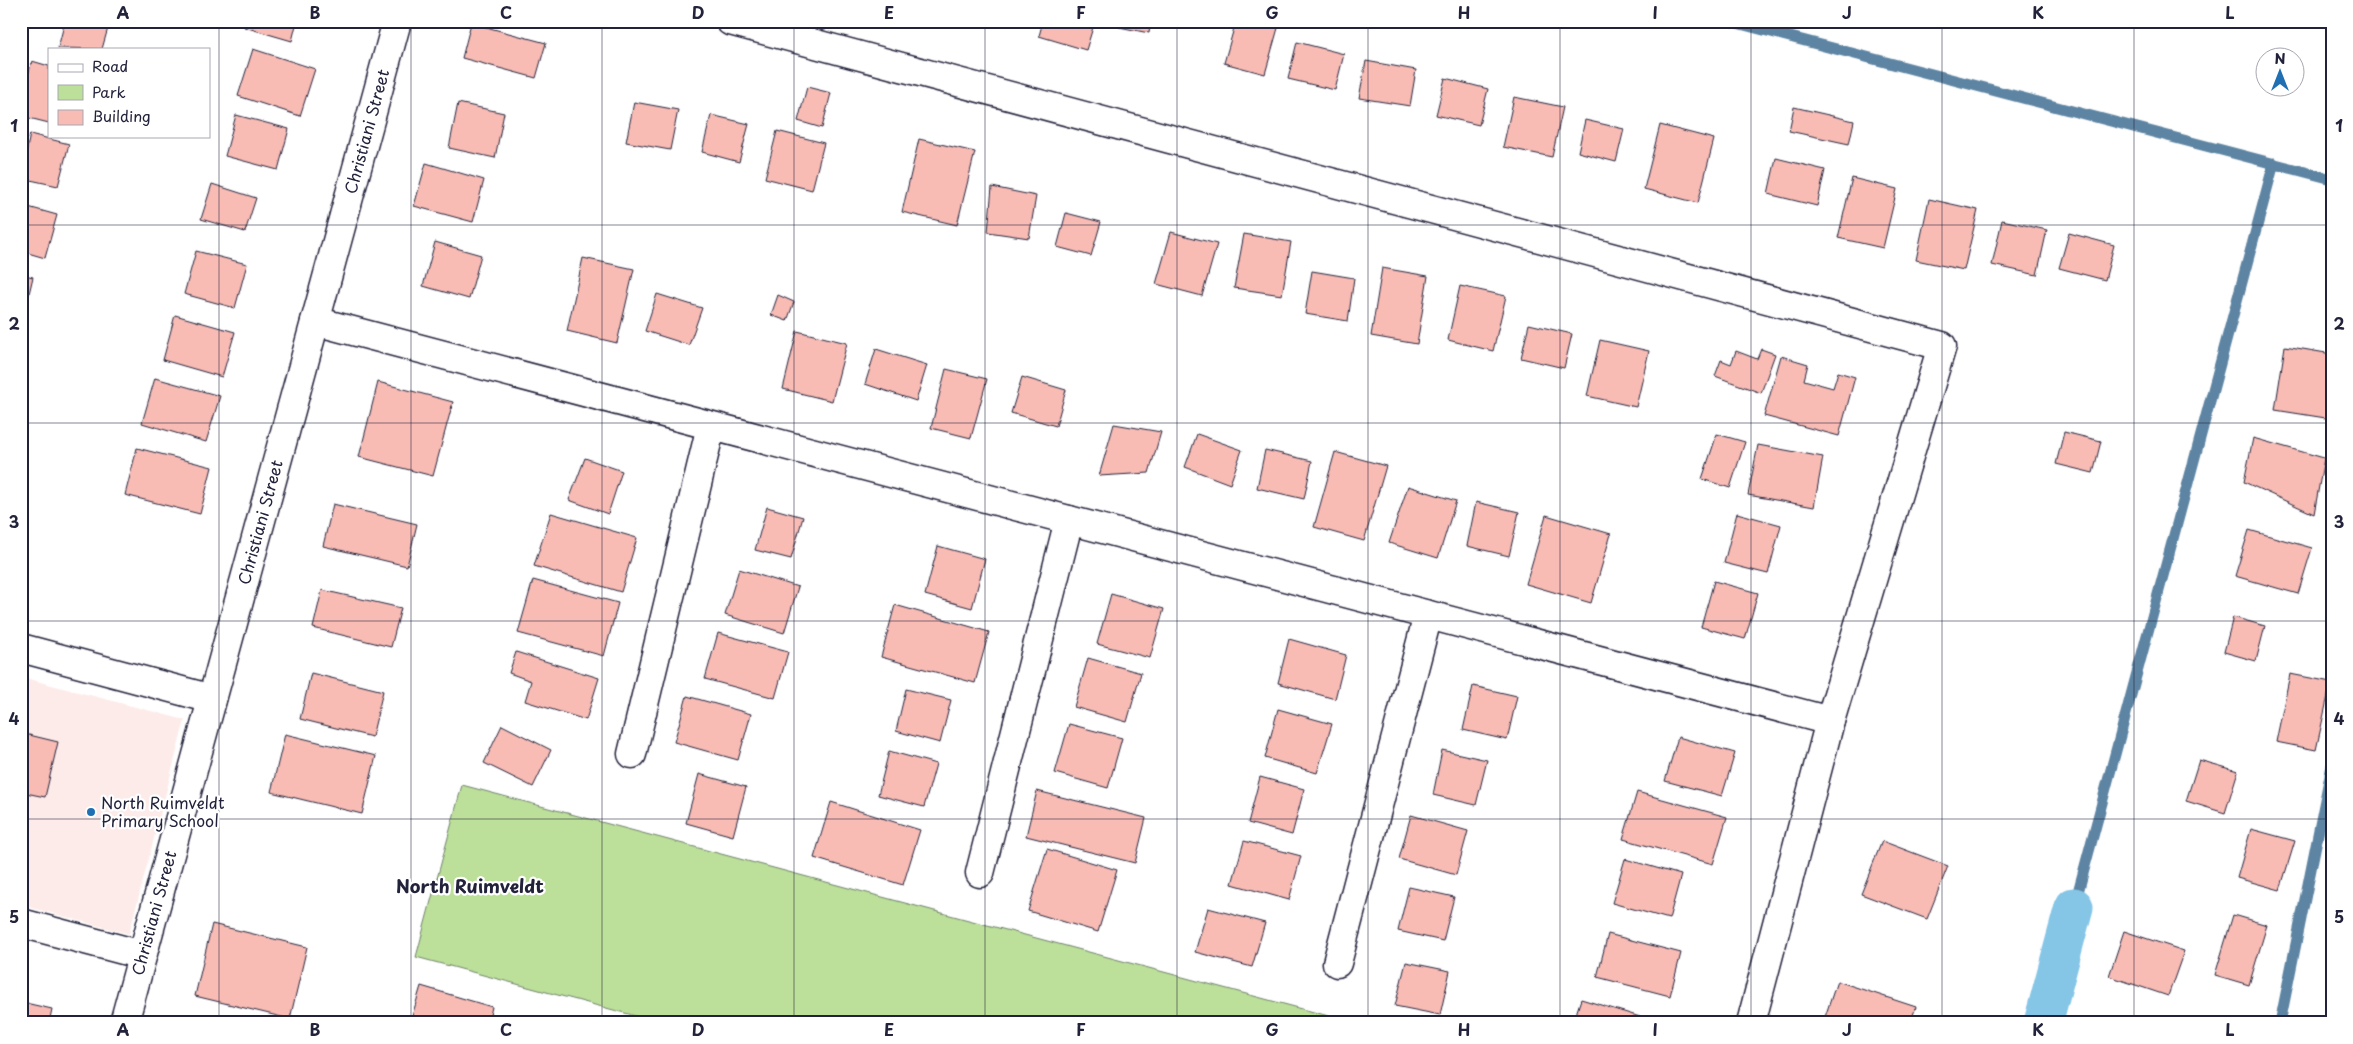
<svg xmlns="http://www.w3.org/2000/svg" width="2353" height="1044" viewBox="0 0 2353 1044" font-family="'Playpen Sans',sans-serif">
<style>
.built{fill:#fdebe9}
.green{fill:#bce09a;stroke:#6f816a}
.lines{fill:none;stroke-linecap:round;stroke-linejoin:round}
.stream{stroke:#5d84a2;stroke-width:11}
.canal{stroke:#85c5e6;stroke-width:39}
.building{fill:#f8bcb5;stroke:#22223b}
.minor-casing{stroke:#22223b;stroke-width:31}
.minor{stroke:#fff;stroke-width:28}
.grid{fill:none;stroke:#22223b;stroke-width:1;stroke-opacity:0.55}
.poi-dot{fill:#1f6fb2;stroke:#fff;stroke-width:2}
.labels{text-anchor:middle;stroke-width:4.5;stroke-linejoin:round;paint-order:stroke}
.street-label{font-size:16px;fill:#22223b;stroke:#fff}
.poi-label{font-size:16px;fill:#22223b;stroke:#fff;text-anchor:start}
.neighbourhood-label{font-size:18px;font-weight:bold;fill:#22223b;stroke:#fff}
.neatline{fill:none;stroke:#22223b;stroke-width:2}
.grid-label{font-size:16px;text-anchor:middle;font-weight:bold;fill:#22223b}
</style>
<rect width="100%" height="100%" fill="#fff"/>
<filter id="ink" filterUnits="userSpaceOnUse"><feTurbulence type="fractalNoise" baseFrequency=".02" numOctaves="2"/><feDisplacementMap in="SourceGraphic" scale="10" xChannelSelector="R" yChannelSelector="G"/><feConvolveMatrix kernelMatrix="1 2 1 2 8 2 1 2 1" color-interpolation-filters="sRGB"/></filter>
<g filter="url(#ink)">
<!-- built -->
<path class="built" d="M21,677L185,720L129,934L21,905Z"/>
<!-- green -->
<path class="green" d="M462,785L1355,1023H662L416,957Z"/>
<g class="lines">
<!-- stream -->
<path class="stream" d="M1729,21L2332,179
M2074,907L2274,163
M2280,1023L2332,765"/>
<!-- canal -->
<path class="canal" d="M2043,1023L2074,907"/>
</g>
<!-- building -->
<path class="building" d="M65,21H110L102,49L58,48Z
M246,21H297L292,41L244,27Z
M1043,21H1095L1086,50L1039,36Z
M1120,21H1151L1149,33L1119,27Z
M1236,21H1254L1278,28L1265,74L1224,63Z
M2110,21H2161L2160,28Z
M471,23L546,43L536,78L462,58Z
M1297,42L1344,54L1335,90L1288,79Z
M253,49L315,69L300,116L238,96Z
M32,61L49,66V123L21,116V100Z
M1366,61L1416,70L1410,106L1359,98Z
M1445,78L1488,89L1479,125L1436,115Z
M807,87L831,93L822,128L798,121Z
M1514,97L1563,107L1552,157L1503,147Z
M634,102L678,110L670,150L626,142Z
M458,103L504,113L495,158L449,148Z
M1794,107L1854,121L1849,144L1789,131Z
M236,115L289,129L278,170L225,156Z
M711,115L749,124L739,162L702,152Z
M1585,120L1624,129L1616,162L1578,152Z
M1660,125L1714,139L1698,203L1644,189Z
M777,131L824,143L812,190L765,178Z
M30,134L69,144L58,186L21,178Z
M919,139L975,152L957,225L902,212Z
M1776,158L1825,170L1817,206L1768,194Z
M426,163L484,180L473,222L414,206Z
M1852,178L1897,189L1883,248L1838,238Z
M212,184L256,198L245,232L201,219Z
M992,187L1036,196L1029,238L988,232Z
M1929,199L1978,210L1964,270L1916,260Z
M21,205L57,215L45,258L21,251Z
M1066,213L1101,222L1091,256L1057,247Z
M2002,220L2047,230L2037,275L1992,265Z
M1171,232L1217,244L1202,296L1156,284Z
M2069,233L2114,245L2105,280L2059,268Z
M1244,234L1291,242L1282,295L1234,288Z
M435,242L481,255L469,299L423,286Z
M196,251L247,264L235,308L184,294Z
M583,258L634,269L617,343L567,331Z
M1382,268L1428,276L1417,344L1371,336Z
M1312,271L1354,278L1348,321L1305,314Z
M21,274L33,277L22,323H21Z
M1460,286L1506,296L1493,351L1448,340Z
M657,294L702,308L689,345L645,331Z
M778,295L794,302L787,321L771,315Z
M175,315L235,332L222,377L163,360Z
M1529,324L1572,334L1564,368L1521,358Z
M797,331L847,343L832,401L783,389Z
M1600,340L1649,351L1636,407L1587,396Z
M2285,346L2332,354V419L2275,410Z
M876,349L927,365L916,401L865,384Z
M1761,349L1775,354L1761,393L1715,376L1721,360L1731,364L1736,351L1757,359Z
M1781,356L1808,364L1804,380L1833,388L1838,372L1855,377L1839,436L1764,416Z
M946,369L987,379L971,438L931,428Z
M1022,377L1066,390L1056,426L1011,413Z
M155,378L220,396L206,442L142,423Z
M378,382L453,402L433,476L359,457Z
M1114,424L1161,432L1149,473L1099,476Z
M2064,432L2101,441L2093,473L2056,464Z
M1197,434L1242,450L1230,484L1185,467Z
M1717,434L1745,442L1730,488L1702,479Z
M2253,438L2324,458L2314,514L2244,482Z
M1758,445L1823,457L1814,507L1748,495Z
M137,448L212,467L200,514L125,495Z
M1265,450L1312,461L1304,499L1257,488Z
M1335,452L1386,466L1364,541L1314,527Z
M585,458L622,471L608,514L569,500Z
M1408,486L1456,501L1438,558L1389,543Z
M1476,502L1519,512L1509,556L1467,546Z
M333,504L417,524L407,566L323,546Z
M767,507L803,517L791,559L755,550Z
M551,513L637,538L621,592L534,566Z
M1737,513L1781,525L1768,574L1724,563Z
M1546,515L1611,534L1591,603L1526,584Z
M2249,530L2312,548L2298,594L2235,576Z
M938,546L985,559L972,608L925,595Z
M739,569L798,587L784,633L725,615Z
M533,580L618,603L604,656L518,633Z
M1714,581L1758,593L1745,639L1701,627Z
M322,590L401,608L391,647L313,628Z
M1111,594L1164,609L1150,658L1097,644Z
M895,605L989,632L975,683L881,657Z
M2233,617L2265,626L2256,661L2224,652Z
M718,633L788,652L775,698L705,679Z
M1289,639L1346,655L1335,699L1278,683Z
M516,652L599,678L586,720L525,701L531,681L509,673Z
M1088,658L1141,673L1127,722L1074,707Z
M311,673L383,691L372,737L300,719Z
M2290,674L2331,682L2316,750L2276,742Z
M1473,686L1517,696L1507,740L1463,730Z
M906,689L951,700L940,743L896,731Z
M687,696L751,714L738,760L674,742Z
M1278,709L1332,724L1317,773L1265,758Z
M1069,724L1122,738L1108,788L1055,773Z
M502,725L551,750L533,787L484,763Z
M21,733L58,742L45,797L21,792Z
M285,734L376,756L362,814L271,792Z
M1678,737L1735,753L1722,796L1665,781Z
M1442,750L1487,760L1476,805L1433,795Z
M889,751L936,764L924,807L878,795Z
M2199,760L2238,771L2225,813L2186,801Z
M699,774L746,787L733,836L686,823Z
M1260,777L1304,789L1292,835L1248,823Z
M1037,791L1146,818L1135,863L1026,836Z
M1637,792L1727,817L1713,864L1623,839Z
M831,802L920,830L903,885L814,858Z
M1411,815L1468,831L1456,875L1399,859Z
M2251,829L2295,841L2280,890L2237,878Z
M1244,841L1301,856L1289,900L1232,884Z
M1882,841L1948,866L1927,919L1861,894Z
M1047,849L1117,870L1098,932L1028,911Z
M1625,859L1681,875L1669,919L1612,903Z
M1409,887L1454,897L1443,941L1398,931Z
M1208,908L1265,923L1252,967L1195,952Z
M2233,915L2267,925L2249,985L2215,975Z
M212,924L307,947L290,1019L195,996Z
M2124,931L2184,951L2168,996L2109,976Z
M1608,934L1681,953L1670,996L1597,977Z
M1406,962L1450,971L1440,1015L1395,1006Z
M1837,981L1916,1007L1910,1023H1823Z
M421,986L492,1007L488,1023H410Z
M1581,999L1660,1023H1573Z
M21,1002L52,1009L49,1023H21Z"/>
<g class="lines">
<defs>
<g id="minor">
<path d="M730,21L1942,346L1830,721L1751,1023"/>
<path d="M315,321L1830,721"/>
<path d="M21,648L212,699"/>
<path d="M632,754L711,426"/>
<path d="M980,873L1069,520"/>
<path d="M21,923L142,955"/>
<path d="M1337,963L1428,615"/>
<path id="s1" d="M124,1023L397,21"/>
</g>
</defs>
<!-- minor casing -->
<use href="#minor" class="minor-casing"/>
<!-- minor -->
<use href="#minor" class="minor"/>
</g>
</g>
<!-- grid -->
<path class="grid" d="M219,21V1023M411,21V1023M602,21V1023M794,21V1023M985,21V1023M1177,21V1023M1368,21V1023M1560,21V1023M1751,21V1023M1942,21V1023M2134,21V1023M21,225H2332M21,423H2332M21,621H2332M21,819H2332"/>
<!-- markers -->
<circle class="poi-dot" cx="91" cy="812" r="5"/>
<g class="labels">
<!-- street labels -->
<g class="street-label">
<text dy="6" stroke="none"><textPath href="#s1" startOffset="924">Christiani Street</textPath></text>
<text dy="6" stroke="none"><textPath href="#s1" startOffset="519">Christiani Street</textPath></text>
<text dy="6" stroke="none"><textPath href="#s1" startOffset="114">Christiani Street</textPath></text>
</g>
<!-- poi labels -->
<g class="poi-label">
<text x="101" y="809">North Ruimveldt<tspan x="101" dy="18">Primary School</tspan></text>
</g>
<!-- neighbourhood labels -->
<g class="neighbourhood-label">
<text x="470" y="893">North Ruimveldt</text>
</g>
</g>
<!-- margin -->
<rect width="2353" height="1044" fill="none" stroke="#fff" stroke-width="55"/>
<!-- legend -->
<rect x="48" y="48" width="162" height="90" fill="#ffffff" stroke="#a7a7b1"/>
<rect x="58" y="64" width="25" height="8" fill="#ffffff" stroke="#a7a7b1"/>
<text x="92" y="72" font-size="15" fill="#22223b">Road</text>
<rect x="58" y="85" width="25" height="15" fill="#bce09a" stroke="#a7a7b1"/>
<text x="92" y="98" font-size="15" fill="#22223b">Park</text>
<rect x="58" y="110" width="25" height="15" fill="#f8bcb5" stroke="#a7a7b1"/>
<text x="92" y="122" font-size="15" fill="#22223b">Building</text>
<!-- north arrow -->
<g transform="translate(2280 72)"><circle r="24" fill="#ffffff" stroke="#a7a7b1"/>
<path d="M0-4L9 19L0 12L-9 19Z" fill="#1f6fb2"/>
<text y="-8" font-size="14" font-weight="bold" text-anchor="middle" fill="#22223b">N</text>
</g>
<rect x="28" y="28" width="2298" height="988" class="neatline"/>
<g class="grid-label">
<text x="123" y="19">A</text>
<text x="315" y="19">B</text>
<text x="506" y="19">C</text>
<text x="698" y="19">D</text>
<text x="889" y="19">E</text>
<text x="1081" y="19">F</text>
<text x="1272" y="19">G</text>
<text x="1464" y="19">H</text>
<text x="1655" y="19">I</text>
<text x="1847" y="19">J</text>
<text x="2038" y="19">K</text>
<text x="2230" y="19">L</text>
<text x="14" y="132">1</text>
<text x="2339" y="132">1</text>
<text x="14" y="330">2</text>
<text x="2339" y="330">2</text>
<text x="14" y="528">3</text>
<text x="2339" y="528">3</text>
<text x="14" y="725">4</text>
<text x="2339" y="725">4</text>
<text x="14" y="923">5</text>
<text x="2339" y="923">5</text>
<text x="123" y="1036">A</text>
<text x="315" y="1036">B</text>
<text x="506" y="1036">C</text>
<text x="698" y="1036">D</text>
<text x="889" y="1036">E</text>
<text x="1081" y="1036">F</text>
<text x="1272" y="1036">G</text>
<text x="1464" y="1036">H</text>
<text x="1655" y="1036">I</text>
<text x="1847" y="1036">J</text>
<text x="2038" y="1036">K</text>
<text x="2230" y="1036">L</text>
</g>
</svg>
